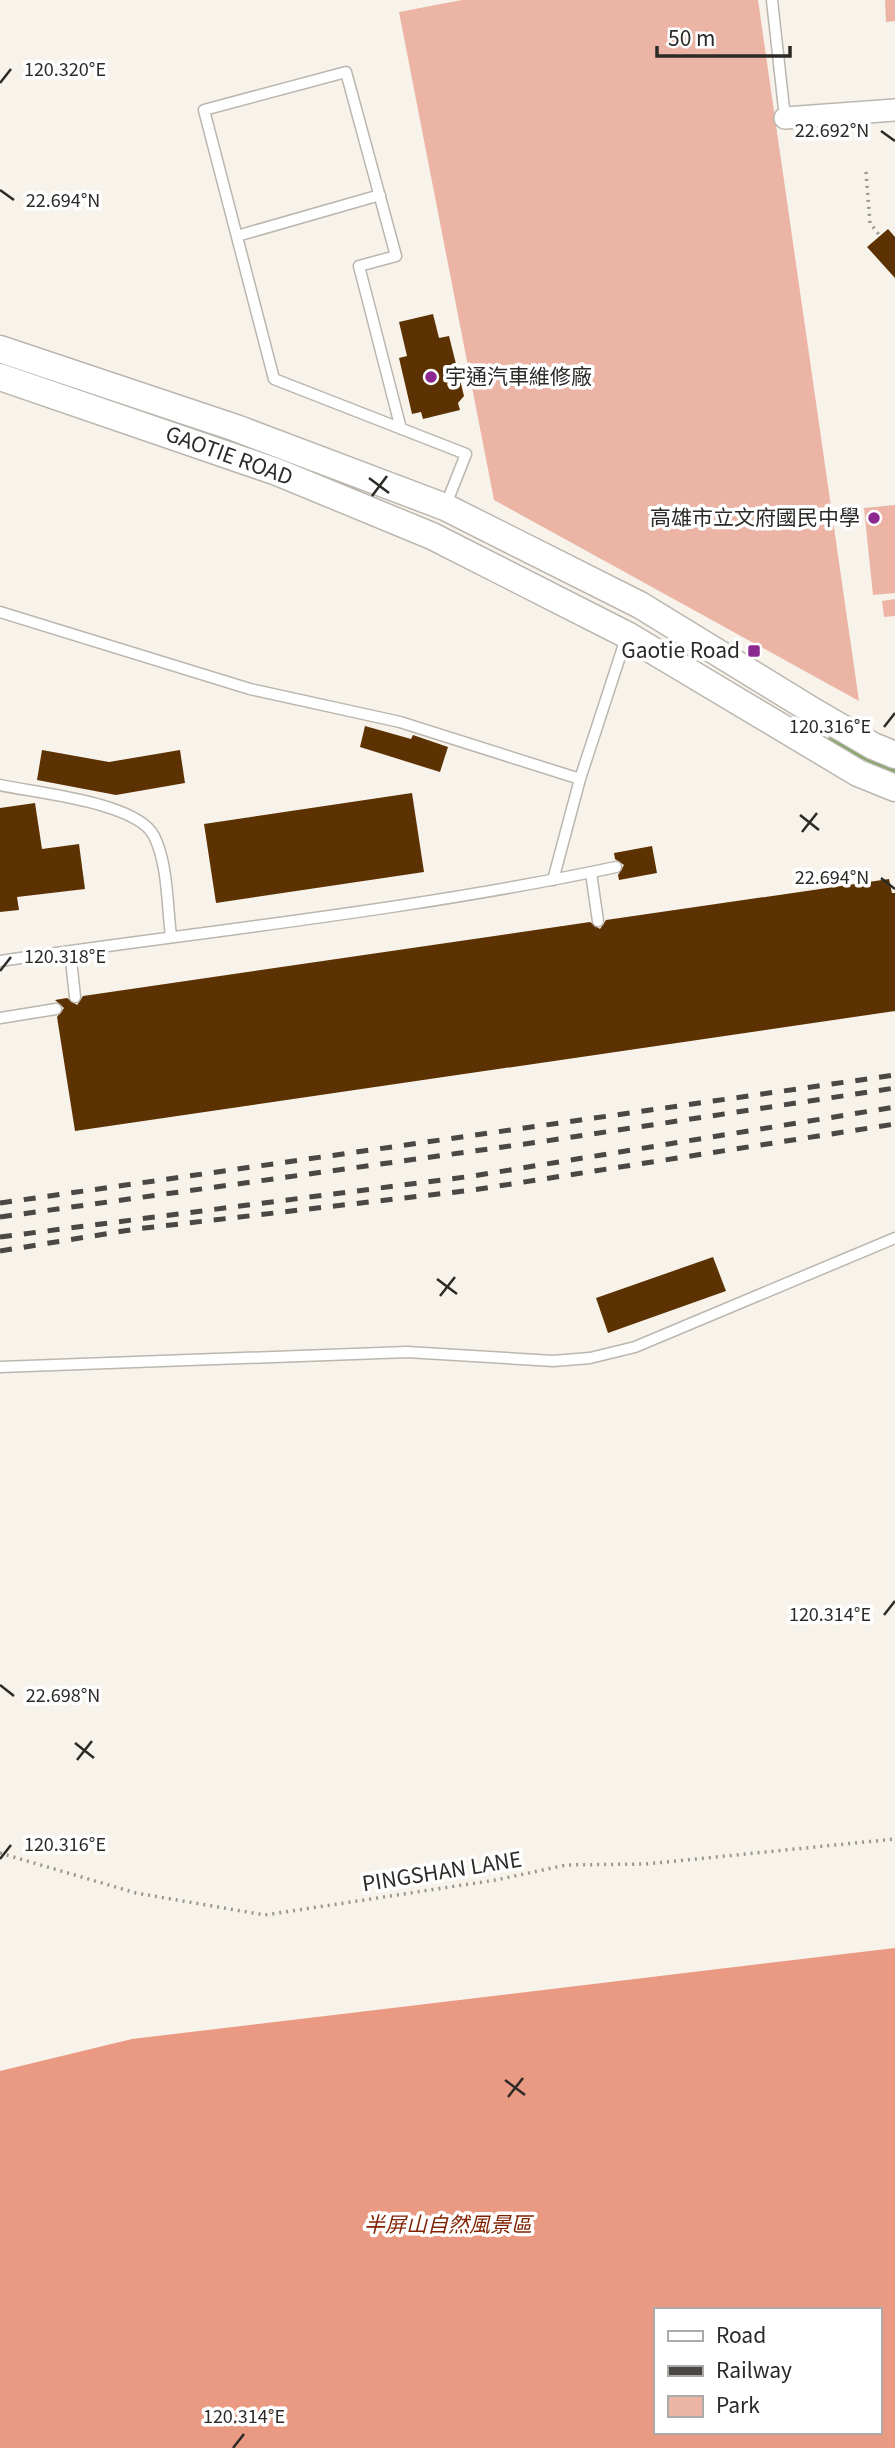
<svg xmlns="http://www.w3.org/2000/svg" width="895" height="2448" viewBox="0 0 895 2448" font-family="Georgia,'Noto Sans TC',serif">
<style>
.green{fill:#ebb4a5}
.forest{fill:#ea9982;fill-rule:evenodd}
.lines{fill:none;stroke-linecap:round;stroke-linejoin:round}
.stream{stroke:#7fa460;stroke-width:5}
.building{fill:#5d3203}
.service-casing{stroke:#bbb7af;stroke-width:13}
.minor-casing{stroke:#bbb7af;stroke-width:24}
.tertiary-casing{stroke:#bbb7af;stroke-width:29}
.path{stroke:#999691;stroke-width:3.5;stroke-dasharray:2 5;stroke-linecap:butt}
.service{stroke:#fff;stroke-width:10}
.minor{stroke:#fff;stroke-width:21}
.tertiary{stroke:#fff;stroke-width:26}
.rail{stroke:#4a4844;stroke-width:5;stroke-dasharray:12 12;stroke-linecap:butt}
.ticks{fill:none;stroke:#2c2a27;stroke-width:2.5}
.poi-dot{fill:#8b2991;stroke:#fff;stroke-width:2.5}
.labels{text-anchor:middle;stroke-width:7;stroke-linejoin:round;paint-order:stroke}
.poi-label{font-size:21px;fill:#2c2a27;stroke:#fff;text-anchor:end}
.street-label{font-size:21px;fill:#2c2a27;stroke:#fff}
.park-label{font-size:21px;font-style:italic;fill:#812302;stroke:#fff}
.ticks-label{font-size:18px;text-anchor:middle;fill:#2c2a27;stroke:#fff;stroke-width:7;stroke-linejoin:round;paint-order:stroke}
</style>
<rect width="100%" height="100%" fill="#f7f3eb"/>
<!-- green -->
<path class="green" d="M462,0H758L859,701L494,500L399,12Z
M885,0H895V21L886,22Z
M895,505V593L873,595L864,508Z
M895,599V616L884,617L882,601Z"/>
<!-- forest -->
<path class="forest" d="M895,1948V2448H0V2071L132,2039ZM655,2310H879V2432H655Z"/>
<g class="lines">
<!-- stream -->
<path class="stream" d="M829,740L895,772"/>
</g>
<!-- building -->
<path class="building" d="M888,229L895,237V278L867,247Z
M433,314L439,338L449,336L464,396L458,403L460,410L423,419L421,412L412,414L399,358L407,356L399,322Z
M365,726L411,739L413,735L448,747L440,772L360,747Z
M42,750L109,762L180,750L185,783L116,795L37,780Z
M412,793L424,872L216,903L204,824Z
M35,803L42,849L79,844L85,889L17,897L19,910L0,912V808Z
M652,846L657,873L619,880L618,875L624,865L615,859L614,853Z
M889,879L892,893H895V1011L75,1131L57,1017L64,1008L55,1000L67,998L77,1005L83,996L590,922L600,929L606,920Z
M713,1257L726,1291L608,1333L596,1298Z"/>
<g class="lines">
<defs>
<path id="service" d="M772,0L785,118
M237,236L380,195
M401,429L359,266L396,256L346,72L204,110L274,379L466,454L445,507
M0,612L250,689L400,722L580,779
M0,785C36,793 137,802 154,836C168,864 167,905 171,936
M591,873L598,921
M553,880L580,779L627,635
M70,951L75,997
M0,961C206,931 413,910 616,867
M0,1018L56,1009
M0,1367L407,1352L553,1361L590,1358L635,1347L895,1238"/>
<path id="minor" d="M785,118L895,110"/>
<path id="tertiary" d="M0,349L236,428L445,507L640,605L813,711L873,746L895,755
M0,377L277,472L432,536L627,635L858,773L895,788"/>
</defs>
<!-- service casing -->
<use href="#service" class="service-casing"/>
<!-- minor casing -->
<use href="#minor" class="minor-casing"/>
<!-- tertiary casing -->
<use href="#tertiary" class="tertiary-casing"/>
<!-- path -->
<path class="path" d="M866,172L870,223L880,236
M0,1853L136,1893L265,1915L496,1880L566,1865L646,1864L895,1839"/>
<!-- service -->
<use href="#service" class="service"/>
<!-- minor -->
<use href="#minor" class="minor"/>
<!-- tertiary -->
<use href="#tertiary" class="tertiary"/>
<!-- rail -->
<path class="rail" d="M0,1203L895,1075
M0,1217L546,1141L895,1088
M0,1237L473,1176L895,1107
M0,1251L136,1229L473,1190L895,1124"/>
</g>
<!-- ticks -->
<path class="ticks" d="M0,83L11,69M881,131L895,141M0,190L14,200M369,478L389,493M372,496L387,476M884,727L895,713M800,815L819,830M802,832L817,813M881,878L895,889M0,971L11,957M437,1279L457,1294M440,1296L455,1277M884,1615L895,1601M0,1685L14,1696M75,1743L94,1758M77,1760L92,1741M0,1859L11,1845M505,2080L525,2095M508,2097L523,2078M233,2448L244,2434"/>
<!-- markers -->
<g class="poi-dot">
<circle cx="431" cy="377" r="7"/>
<circle cx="874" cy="518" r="7"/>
<rect x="747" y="644" width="14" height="14" rx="3.5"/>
</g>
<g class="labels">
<!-- poi labels -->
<g class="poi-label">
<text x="445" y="384" text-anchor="start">宇通汽車維修廠</text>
<text x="860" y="525">高雄市立文府國民中學</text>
<text x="740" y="658">Gaotie Road</text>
</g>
<!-- street labels -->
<g class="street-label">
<text transform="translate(229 456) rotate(20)" y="7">GAOTIE ROAD</text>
<text transform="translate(442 1872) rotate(-9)" y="7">PINGSHAN LANE</text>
</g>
<!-- park labels -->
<g class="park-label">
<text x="448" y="2232">半屏山自然風景區</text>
</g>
</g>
<g class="ticks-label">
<text x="65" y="76">120.320°E</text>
<text x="832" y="137">22.692°N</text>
<text x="63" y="207">22.694°N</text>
<text x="830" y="733">120.316°E</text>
<text x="832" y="884">22.694°N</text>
<text x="65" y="963">120.318°E</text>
<text x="830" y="1621">120.314°E</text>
<text x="63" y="1702">22.698°N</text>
<text x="65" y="1851">120.316°E</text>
<text x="244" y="2423">120.314°E</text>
</g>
<!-- legend -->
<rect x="654" y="2308" width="228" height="126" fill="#ffffff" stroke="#abaaa9" stroke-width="2"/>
<rect x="668" y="2331" width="35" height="10" fill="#ffffff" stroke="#abaaa9" stroke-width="2"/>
<text x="716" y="2343" font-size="21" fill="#2c2a27">Road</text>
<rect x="668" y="2366" width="35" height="10" fill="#4a4844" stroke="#abaaa9" stroke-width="2"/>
<text x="716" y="2378" font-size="21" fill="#2c2a27">Railway</text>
<rect x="668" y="2396" width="35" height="21" fill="#ebb4a5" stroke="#abaaa9" stroke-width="2"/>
<text x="716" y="2413" font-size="21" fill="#2c2a27">Park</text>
<!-- scale -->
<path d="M657 46v10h133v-10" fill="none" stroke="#2c2a27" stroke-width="3.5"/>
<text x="668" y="46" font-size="21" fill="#2c2a27" stroke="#ffffff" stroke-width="5" paint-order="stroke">50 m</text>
</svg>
